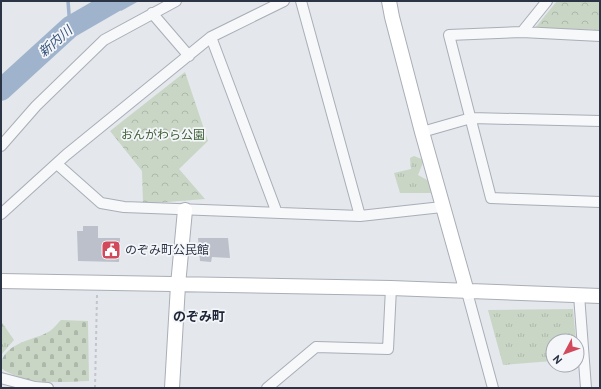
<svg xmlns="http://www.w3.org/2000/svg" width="601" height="389" viewBox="0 0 601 389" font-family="Overpass,'Noto Sans JP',sans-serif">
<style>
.grass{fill:url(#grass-tufts)}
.cemetery{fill:url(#cemetery-stones)}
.park{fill:url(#park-crowns)}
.water{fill:#9fb4cc}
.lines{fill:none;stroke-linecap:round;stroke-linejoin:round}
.stream{stroke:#9fb4cc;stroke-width:3.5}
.river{stroke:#9fb4cc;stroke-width:22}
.building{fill:#bbc0ca}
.street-casing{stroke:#a9aeb7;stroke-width:12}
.secondary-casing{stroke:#a9aeb7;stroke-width:16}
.path{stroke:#c2c5cb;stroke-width:2;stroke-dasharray:3 3;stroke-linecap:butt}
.street{stroke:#f7f8fa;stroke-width:10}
.secondary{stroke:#fff;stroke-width:14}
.labels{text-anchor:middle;stroke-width:3.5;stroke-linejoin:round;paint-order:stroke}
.park-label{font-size:12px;fill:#3f6138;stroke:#f4f6f9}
.poi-label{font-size:12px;fill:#2b3445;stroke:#f4f6f9;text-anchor:start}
.water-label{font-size:13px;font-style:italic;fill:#34527a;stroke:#f4f6f9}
.neighbourhood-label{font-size:13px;font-weight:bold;fill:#1d2536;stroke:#f4f6f9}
</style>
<defs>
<pattern id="grass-tufts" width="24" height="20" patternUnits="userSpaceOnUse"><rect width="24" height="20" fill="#c9d6c5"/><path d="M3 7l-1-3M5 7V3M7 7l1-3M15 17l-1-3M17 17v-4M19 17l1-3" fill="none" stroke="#adb8ab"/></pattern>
<pattern id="cemetery-stones" width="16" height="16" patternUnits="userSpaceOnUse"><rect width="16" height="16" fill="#c9d6c5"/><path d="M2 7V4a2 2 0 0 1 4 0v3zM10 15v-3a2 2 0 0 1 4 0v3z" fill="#adb8ab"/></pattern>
<pattern id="park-crowns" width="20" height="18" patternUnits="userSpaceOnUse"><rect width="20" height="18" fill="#c9d6c5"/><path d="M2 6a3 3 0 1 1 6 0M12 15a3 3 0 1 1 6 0" fill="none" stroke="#adb8ab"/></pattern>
</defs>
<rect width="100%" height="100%" fill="#e4e7ec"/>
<!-- grass -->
<path class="grass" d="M414,156L424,160L418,175L429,181L431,193H400L394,173L411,169L410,158Z
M573,309L576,341H553V361L503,365L488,310Z
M1,321L14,340L1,355Z"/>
<!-- cemetery -->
<path class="cemetery" d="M61,320L88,321L89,381C60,382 26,386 1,368C1,342 34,341 50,331C54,328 58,323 61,320Z"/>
<!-- park -->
<path class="park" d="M557,1H600V30L535,28Z
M185,72L208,141L179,169L205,199L143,204L142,171L110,131Z"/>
<!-- water -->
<path class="water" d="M112,1H139L121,11Z"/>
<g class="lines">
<!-- stream -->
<path class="stream" d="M68,1L70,27"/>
<!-- river -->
<path class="river" d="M1,90L70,27L115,1"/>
</g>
<!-- building -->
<path class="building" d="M83,226H98V238H120L119,262L78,261L77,231H83Z
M198,238H228L230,258L212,257L211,262L200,261Z"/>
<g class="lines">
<defs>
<path id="street" d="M301,1L360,216
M152,13L189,56
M522,32L547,1
M600,36L522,32L449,35L491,198L600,202
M211,37L277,213
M422,132L471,118L600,121
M1,146L36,106L104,40L176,1
M57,164L101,203L124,207L360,216L442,207
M1,214L66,155L211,37L284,1
M467,292L493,388
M579,295L586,388
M1,378L35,387L48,388
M267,388L316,347L388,349L391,288"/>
<path id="secondary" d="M389,1L392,17L422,132L467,292
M1,281L391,288L600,296
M172,388L178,285L185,210"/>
</defs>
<!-- street casing -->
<use href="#street" class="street-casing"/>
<!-- secondary casing -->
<use href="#secondary" class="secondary-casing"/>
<!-- path -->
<path class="path" d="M95,388L97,295"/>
<!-- street -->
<use href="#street" class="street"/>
<!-- secondary -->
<use href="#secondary" class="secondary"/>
</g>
<!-- icons -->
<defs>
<symbol id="civic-square" viewBox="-11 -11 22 22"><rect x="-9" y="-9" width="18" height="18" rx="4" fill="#d1495b" stroke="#f4f6f9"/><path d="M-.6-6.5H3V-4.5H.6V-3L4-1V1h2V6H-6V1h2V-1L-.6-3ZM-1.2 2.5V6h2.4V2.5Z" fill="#fff"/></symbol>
</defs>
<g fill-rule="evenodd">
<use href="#civic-square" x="100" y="239" width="22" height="22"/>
</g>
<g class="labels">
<!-- park labels -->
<g class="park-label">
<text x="163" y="139">おんがわら公園</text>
</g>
<!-- poi labels -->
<g class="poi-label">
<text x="125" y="254">のぞみ町公民館</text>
</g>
<!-- water labels -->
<g class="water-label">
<text transform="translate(55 41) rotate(-41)" y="5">新内川</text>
</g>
<!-- neighbourhood labels -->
<g class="neighbourhood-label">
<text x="199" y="321">のぞみ町</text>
</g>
</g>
<!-- border -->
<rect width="601" height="389" fill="none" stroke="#2b3445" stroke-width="4"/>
<!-- north arrow -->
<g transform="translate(565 353) rotate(229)"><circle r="19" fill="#f4f6f9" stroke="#a4a8b1"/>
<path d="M0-3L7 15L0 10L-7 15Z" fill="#d1495b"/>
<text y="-6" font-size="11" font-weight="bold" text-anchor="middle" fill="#2b3445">N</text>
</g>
</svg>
